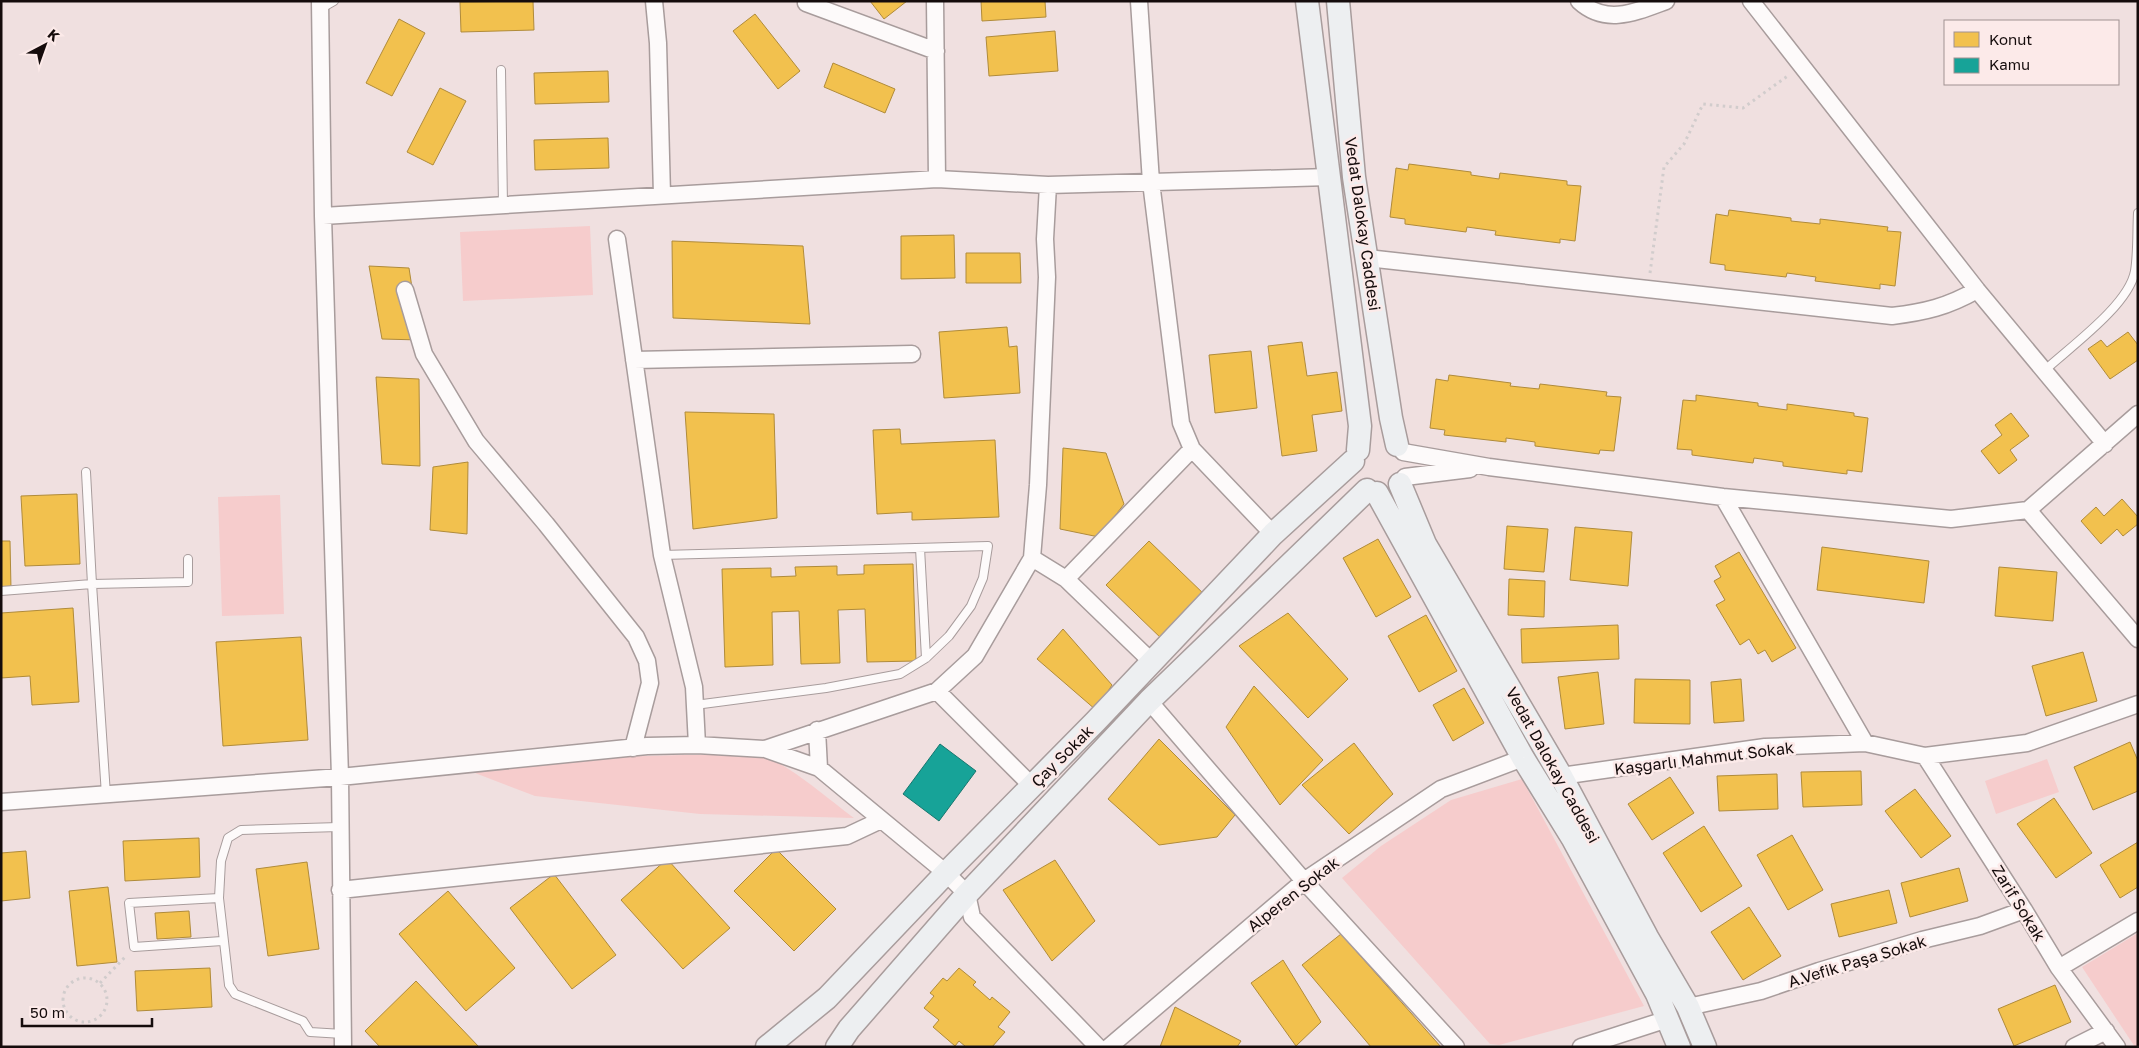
<svg xmlns="http://www.w3.org/2000/svg" width="2139" height="1048" viewBox="0 0 2139 1048" font-family="'Golos Text',sans-serif">
<style>
.green{fill:#f6cccc}
.homes{fill:#f2c14e;stroke:#b08b3a}
.public{fill:#17a398;stroke:#16766e}
.lines{fill:none;stroke-linecap:round;stroke-linejoin:round}
.lane-casing{stroke:#a89c9c;stroke-width:10}
.street-casing{stroke:#a89c9c;stroke-width:19}
.secondary-casing{stroke:#a89c9c;stroke-width:25}
.path{stroke:#d1cccc;stroke-width:3;stroke-dasharray:2.5 4;stroke-linecap:butt}
.lane{stroke:#fdfafa;stroke-width:8}
.street{stroke:#fdfafa;stroke-width:16}
.secondary{stroke:#edeff1;stroke-width:22}
.labels{text-anchor:middle;stroke-width:5;stroke-linejoin:round;paint-order:stroke}
.street-label{font-size:16px;fill:#150c0c;stroke:#fceae9}
</style>
<rect width="100%" height="100%" fill="#f0e0e0"/>
<!-- green -->
<path class="green" d="M590,226L593,295L463,301L460,232Z
M280,495L284,614L222,616L218,497Z
M684,755C705,755 755,753 772,760C797,771 832,802 854,818L700,814L535,796L475,773L491,768L606,757Z
M2047,759L2059,792L1996,814L1985,781Z
M1522,779L1644,1006L1499,1045L1490,1044L1342,878L1381,846L1451,800Z
M2138,933V1047H2135L2082,967Z"/>
<!-- homes -->
<path class="homes" d="M533,1L534,30L461,32L460,2Z
M870,1H907L884,19Z
M981,1H1045L1046,17L982,21Z
M755,14L800,71L778,89L733,31Z
M399,19L425,33L392,96L366,83Z
M1055,31L1058,71L989,76L986,37Z
M833,63L895,89L885,113L824,87Z
M608,71L609,102L535,104L534,73Z
M440,88L466,101L433,165L407,152Z
M608,138L609,168L535,170L534,140Z
M1409,164L1471,172V175L1499,179L1500,173L1567,181V185L1581,186L1575,241L1560,239V243L1495,235L1496,231L1467,227L1466,232L1405,224V219L1390,217L1396,168L1408,170Z
M1729,210L1791,218V221L1820,224V219L1888,227L1887,231L1901,232L1895,286L1880,284V289L1815,281L1816,277L1787,273L1786,277L1725,270V265L1710,263L1716,214L1728,216Z
M954,235L955,278L901,279V236Z
M672,241L803,246L810,324L673,318Z
M966,253H1020L1021,283H966Z
M369,266L409,268L420,340L382,339Z
M1007,327L1009,347L1017,346L1020,393L944,398L939,332Z
M2128,332L2138,345V360L2110,379L2088,349L2101,340L2107,347Z
M1302,342L1307,376L1337,372L1342,411L1312,415L1317,451L1282,456L1268,346Z
M1251,351L1257,408L1215,413L1209,355Z
M1449,375L1511,383L1510,386L1539,389L1540,384L1607,392L1606,396L1621,397L1614,451L1600,450L1599,454L1535,446V442L1506,438V442L1444,435L1445,430L1430,428L1436,379L1448,381Z
M376,377L419,379L420,466L382,464Z
M1696,395L1758,403V406L1787,410V404L1854,413V416L1868,418L1862,472L1847,470V474L1783,466V462L1754,458L1753,463L1692,455V450L1677,449L1683,400L1696,401Z
M685,412L774,414L777,518L693,529Z
M2011,413L2029,436L2010,450L2017,460L1999,474L1981,451L2002,435L1995,425Z
M900,429L901,444L995,440L999,517L912,520V512L877,514L873,430Z
M1063,448L1106,453L1124,504L1099,537L1060,529Z
M468,462L467,534L430,530L433,467Z
M77,494L80,564L25,566L21,496Z
M2122,499L2138,517V524L2123,536L2117,529L2101,544L2081,521L2096,507L2104,516Z
M1507,526L1548,529L1544,572L1504,569Z
M1575,527L1632,532L1628,586L1570,580Z
M1378,539L1411,597L1376,617L1343,558Z
M1,541H10L11,589H1Z
M1149,541L1207,597L1164,641L1106,585Z
M1822,547L1929,561L1924,603L1817,590Z
M1739,552L1796,648L1772,662L1765,650L1758,654L1749,639L1740,645L1716,605L1725,600L1714,581L1721,577L1715,566Z
M913,564L916,661L867,662L865,609L838,610L840,663L801,664L799,611L772,612L773,665L725,667L722,569L771,568V577L796,576L795,567L837,566V575L864,574V565Z
M1999,567L2057,572L2053,621L1995,616Z
M1509,579L1545,581L1544,617L1508,615Z
M73,608L79,702L32,705L30,676L1,678V613Z
M1288,613L1348,679L1308,718L1239,646Z
M1426,615L1457,671L1419,692L1388,636Z
M1618,625L1619,659L1522,663L1521,629Z
M1063,629L1112,685L1096,710L1037,659Z
M301,637L308,740L223,746L216,642Z
M2083,652L2097,701L2046,716L2032,666Z
M1598,672L1604,724L1565,729L1558,677Z
M1635,679L1690,680V724L1634,723Z
M1741,679L1744,721L1714,723L1711,682Z
M1254,686L1323,760L1280,805L1226,727Z
M1464,688L1484,723L1453,741L1433,705Z
M1159,739L1235,815L1217,837L1159,845L1108,799Z
M2130,742L2138,761V791L2093,810L2074,767Z
M1354,743L1393,794L1349,834L1302,785Z
M1861,771L1862,805L1803,807L1801,772Z
M1777,774L1778,809L1719,811L1717,776Z
M1670,777L1694,813L1652,840L1628,804Z
M1915,789L1951,836L1921,858L1885,811Z
M2054,798L2092,853L2056,878L2017,824Z
M1704,826L1742,886L1701,912L1663,853Z
M1792,835L1823,890L1788,910L1757,855Z
M199,838L200,877L125,881L123,841Z
M2138,842V887L2120,898L2100,865Z
M776,849L836,909L794,951L734,891Z
M26,851L30,898L1,901V853Z
M667,859L730,928L683,969L621,900Z
M1055,860L1095,921L1052,961L1003,890Z
M307,862L319,949L268,956L256,869Z
M1959,868L1968,901L1910,917L1901,883Z
M554,874L616,955L572,989L510,908Z
M108,887L117,962L77,966L69,891Z
M1889,890L1897,923L1839,937L1831,904Z
M448,891L515,968L466,1011L399,934Z
M1749,907L1781,956L1743,980L1711,932Z
M189,911L191,937L157,939L155,913Z
M1341,934L1441,1047H1371L1302,965Z
M1283,960L1321,1022L1296,1046L1251,983Z
M210,968L212,1007L137,1011L135,971Z
M959,968L976,982L973,985L990,1000L992,997L1010,1012L998,1027L1005,1032L992,1047H966L959,1041L955,1046L933,1027L939,1020L924,1008L934,996L930,993L943,978L947,981Z
M416,981L479,1047H380L365,1031Z
M2055,985L2071,1022L2014,1046L1998,1009Z
M1175,1007L1241,1041L1237,1047H1160Z"/>
<!-- public -->
<path class="public" d="M940,744L976,771L939,821L903,794Z"/>
<g class="lines">
<defs>
<path id="lane" d="M320,9L334,1
M501,70L503,206
M2044,371C2070,347 2129,305 2135,271C2138,252 2137,232 2138,213
M920,548L926,658
M662,555L988,546L983,578L971,606L949,636L926,658L900,674L826,688L695,705
M1,591L92,584L86,472
M106,795L92,584L188,582V559
M339,827L241,830L228,838L221,861L219,898L229,985L235,994L303,1021L310,1032L343,1034
M219,898L129,903L134,947L222,941"/>
<path id="street" d="M320,1L323,216L340,777L343,1047
M654,1L658,43L662,195
M935,1L937,179
M1139,1L1151,182L1181,423L1192,449L1273,534
M1579,1C1606,26 1636,12 1666,1
M1751,1L1977,290L2105,444
M806,3L936,51
M323,216L937,179L1048,185L1329,177
M617,239L662,555L694,687L697,745
M1367,258L1892,316C1925,312 1947,307 1977,290
M405,290L424,354L476,441L546,524L636,637L647,661L650,683L633,748
M634,360L912,354
M1403,452L1489,467L1723,497L1951,519L2028,510L2138,414
M1405,477L1470,469
M1723,497L1865,743
M2028,510L2138,639
M1032,558L1038,485L1047,277L1045,239L1048,185
M1066,579L1152,662
M937,691L1032,786
M1149,701L1304,881L1456,1047
M817,730L819,768
M765,749L937,691L975,656L1032,558L1066,579L1192,449
M1925,756L2024,910L2059,968L2117,1047
M1561,776L1765,747L1865,743L1925,756L2027,743L2138,704
M1,802L340,777L647,746L697,745L765,749L819,768L946,873L967,894L972,917L1098,1047
M340,890L847,836L881,820
M2059,968L2138,921
M1688,1007L1761,991L1819,971L1922,940L1980,926L2024,910
M1109,1047L1304,881L1441,789L1523,758
M1581,1047L1668,1019
M2074,1047L2106,1031"/>
<path id="secondary" d="M1307,1L1360,426L1358,450
M1338,1L1354,177L1391,418L1397,445
M1400,484L1425,544L1561,776L1647,937L1688,1007L1705,1047
M1377,493L1523,758L1573,839L1657,994L1679,1047
M767,1047L827,998L946,873L1095,722L1273,534L1353,461
M837,1047L849,1029L967,894L1149,701L1367,490"/>
</defs>
<!-- lane casing -->
<use href="#lane" class="lane-casing"/>
<!-- street casing -->
<use href="#street" class="street-casing"/>
<!-- secondary casing -->
<use href="#secondary" class="secondary-casing"/>
<!-- path -->
<path class="path" d="M1650,273L1664,167L1684,144L1703,104L1743,108L1789,75
M63 1000a22 22 0 1 1 44 0a22 22 0 1 1-44 0Z
M100,983L127,955"/>
<!-- lane -->
<use href="#lane" class="lane"/>
<!-- street -->
<use href="#street" class="street"/>
<!-- secondary -->
<use href="#secondary" class="secondary"/>
</g>
<g class="labels">
<!-- street labels -->
<g class="street-label">
<text transform="translate(1363 224) rotate(82)" y="6">Vedat Dalokay Caddesi</text>
<text transform="translate(1062 756) rotate(-45)" y="6">Çay Sokak</text>
<text transform="translate(1704 758) rotate(-7)" y="6">Kaşgarlı Mahmut Sokak</text>
<text transform="translate(1553 765) rotate(61)" y="6">Vedat Dalokay Caddesi</text>
<text transform="translate(1293 894) rotate(-38)" y="6">Alperen Sokak</text>
<text transform="translate(2019 903) rotate(58)" y="6">Zarif Sokak</text>
<text transform="translate(1857 961) rotate(-17)" y="6">A.Vefik Paşa Sokak</text>
</g>
</g>
<!-- border -->
<rect width="2139" height="1048" fill="none" stroke="#150c0c" stroke-width="5"/>
<!-- legend -->
<rect x="1944" y="20" width="175" height="65" fill="#fceae9" stroke="#a09191"/>
<rect x="1954" y="32" width="25" height="15" fill="#f2c14e" stroke="#a09191"/>
<text x="1989" y="45" font-size="15" fill="#150c0c">Konut</text>
<rect x="1954" y="58" width="25" height="15" fill="#17a398" stroke="#a09191"/>
<text x="1989" y="70" font-size="15" fill="#150c0c">Kamu</text>
<!-- north arrow -->
<g transform="translate(45 45) rotate(41)" stroke="#fceae9" stroke-width="4" paint-order="stroke">
<path d="M0-4L9 19L0 12L-9 19Z" fill="#150c0c"/>
<text y="-8" font-size="14" font-weight="bold" text-anchor="middle" fill="#150c0c">K</text>
</g>
<!-- scale -->
<path d="M22 1018v8h130v-8" fill="none" stroke="#150c0c" stroke-width="2.5"/>
<text x="30" y="1018" font-size="15" fill="#150c0c" stroke="#fceae9" stroke-width="4" paint-order="stroke">50 m</text>
</svg>
